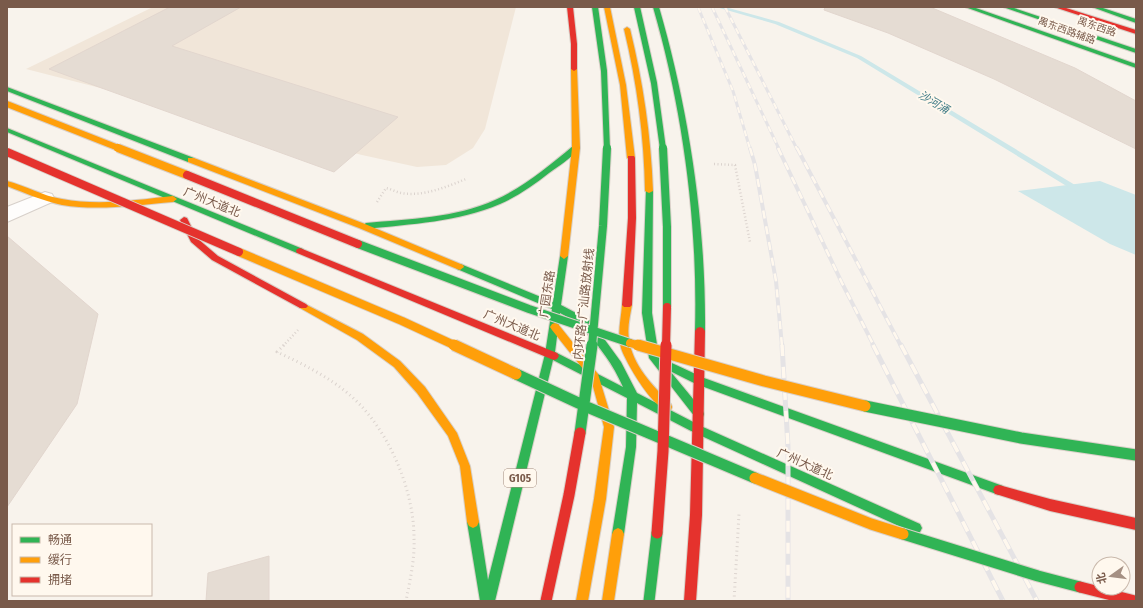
<svg xmlns="http://www.w3.org/2000/svg" width="1143" height="608" viewBox="0 0 1143 608" font-family="'Fira Sans Condensed','Noto Sans SC',sans-serif">
<style>
.residential{fill:#f1e6d9}
.water{fill:#cde7e9}
.lines{fill:none;stroke-linecap:round;stroke-linejoin:round}
.stream{fill:#cde7e9;fill-rule:evenodd}
.building{fill:#e5dcd3;stroke:#e2d6ce}
.street-casing{stroke:#d7d0ca;stroke-width:2}
.fast-casing{stroke:#d8d0c8;stroke-width:2}
.slow-casing{stroke:#d8d0c8;stroke-width:2}
.jam-casing{stroke:#d8d0c8;stroke-width:2}
.path-far1{stroke:#dbd3ce;stroke-width:2.5;stroke-dasharray:1 2.5;stroke-linecap:butt}
.path{stroke:#dbd3ce;stroke-width:3;stroke-dasharray:1 3.5;stroke-linecap:butt}
.street{fill:#fefdfc;fill-rule:evenodd}
.fast{fill:#30b455;fill-rule:evenodd}
.slow{fill:#ff9f0a;fill-rule:evenodd}
.jam{fill:#e5322d;fill-rule:evenodd}
.rail-far2-casing{stroke:#e5e3e5;stroke-width:3}
.rail-far1-casing{stroke:#e5e3e5;stroke-width:4}
.rail-casing{stroke:#e5e3e5;stroke-width:5}
.rail-far2{stroke:#fff8ee;stroke-width:2;stroke-dasharray:6;stroke-linecap:butt}
.rail-far1{stroke:#fff8ee;stroke-width:2.5;stroke-dasharray:8;stroke-linecap:butt}
.rail{stroke:#fff8ee;stroke-width:3.5;stroke-dasharray:11;stroke-linecap:butt}
.fast-bridge-far2-casing{stroke:#dad0c9;stroke-width:8;stroke-linecap:butt}
.fast-bridge-far1-casing{stroke:#dad0c9;stroke-width:10;stroke-linecap:butt}
.fast-bridge-casing{stroke:#dad0c9;stroke-width:13;stroke-linecap:butt}
.slow-bridge-far2-casing{stroke:#dad0c9;stroke-width:8;stroke-linecap:butt}
.slow-bridge-far1-casing{stroke:#dad0c9;stroke-width:10;stroke-linecap:butt}
.slow-bridge-casing{stroke:#dad0c9;stroke-width:13;stroke-linecap:butt}
.jam-bridge-far1-casing{stroke:#dad0c9;stroke-width:10;stroke-linecap:butt}
.jam-bridge-casing{stroke:#dad0c9;stroke-width:13;stroke-linecap:butt}
.fast-bridge-far2{stroke:#30b455;stroke-width:6}
.fast-bridge-far1{stroke:#30b455;stroke-width:8}
.fast-bridge{stroke:#30b455;stroke-width:11}
.slow-bridge-far2{stroke:#ff9f0a;stroke-width:6}
.slow-bridge-far1{stroke:#ff9f0a;stroke-width:8}
.slow-bridge{stroke:#ff9f0a;stroke-width:11}
.jam-bridge-far1{stroke:#e5322d;stroke-width:8}
.jam-bridge{stroke:#e5322d;stroke-width:11}
.labels{text-anchor:middle;stroke-width:4;stroke-linejoin:round;paint-order:stroke}
.far-street-label{font-size:10px;fill:#795a4a;stroke:#fff8ee}
.far-water-label{font-size:11px;font-style:italic;fill:#3f7b86;stroke:#fff8ee}
.shield{fill:#fff8ee;stroke:#a1897b;stroke-width:1}
.shield-label{font-size:11px;font-weight:bold;fill:#795a4a}
.street-label{font-size:12px;fill:#795a4a;stroke:#fff8ee}
</style>
<rect width="100%" height="100%" fill="#f8f3ec"/>
<!-- residential -->
<path class="residential" d="M153,7H516L485,129L473,148L446,165L417,167L362,155L26,69Z"/>
<!-- water -->
<path class="water" d="M1100,181L1136,195V255L1110,244L1018,191Z"/>
<g class="lines">
<!-- stream -->
<path class="stream" d="M716,7H725L779,22L861,56L1085,191L1081,193H1078L857,58L775,24Z"/>
</g>
<!-- building -->
<path class="building" d="M170,7H241L172,46L398,117L334,172L49,69Z
M825,7H930L1075,68L1136,101V149L994,79L888,33L824,10Z
M7,236L98,314L77,404L7,507Z
M269,556V601H206L208,573Z"/>
<g class="lines">
<defs>
<path id="street" d="M45,192L52,194L54,198L52,202L7,222V207Z"/>
<path id="fast" d="M653,7H659C689,110 706,224 705,331L703,334H697L695,331C698,224 683,110 653,7Z
M965,7H973L1136,64V68Z
M1003,7H1011L1136,49V53Z
M1092,7H1100L1136,19V23Z
M7,87L194,158L195,160L191,162H188L7,91Z
M7,128L303,249L304,251L303,253H297L7,132Z
M573,146H579L580,148C571,158 559,166 549,173C534,185 518,196 500,204C458,222 411,224 366,229L362,226L366,223C409,219 455,218 495,200C524,187 549,166 573,146Z
M646,189H649L653,191L652,313L659,357L704,378L1003,486L1005,490L1003,494L999,495L696,384L670,371L703,411L704,414L703,417L699,419L695,417L649,358L642,313Z
M564,253L568,256L561,305L595,323L597,326L594,329L605,340L621,362L637,393L703,427L920,524L922,528L920,532L916,534L912,532L695,433L637,403L636,447L624,534L622,538L618,540L614,538L612,534L626,447L627,398L553,360L495,601H480L467,522L469,518L473,516L477,518L479,522L488,580L545,354L552,309L457,269L456,267L460,264L463,265L553,302L560,256ZM560,313L582,325L583,329C600,347 613,364 623,387L555,352Z"/>
<path id="slow" d="M604,7H610L626,85L635,158L631,160L627,158L620,85Z
M627,27L630,29C643,82 651,136 653,191L649,193L645,191C644,136 637,83 624,29Z
M574,67L577,69L580,148L568,256L564,259L560,256L572,148L571,69Z
M188,158H194L365,224L463,265L464,267L460,270L457,269L359,228L188,162Z
M7,181C26,186 43,196 62,199C99,206 136,200 173,196L177,199L173,202C136,205 99,211 62,205C43,201 25,193 7,186Z
M627,302L630,303L632,305C630,316 627,328 629,339C632,365 653,386 671,404L672,407L671,410C656,415 625,361 621,348C617,334 621,319 622,305L624,303Z
M303,303L363,334L400,361L425,387L457,433L470,466L479,522L477,526L473,528L469,526L467,522L460,466L448,436L417,393L394,367L357,340L300,308L298,306L300,304Z
M555,323L558,324L598,374L614,427L606,499L588,601H576L594,499L604,427L591,379L552,330L550,327L552,324Z
M618,528L622,530L624,534L614,601H602L612,534L614,530Z"/>
<path id="jam" d="M567,7H573L577,44V69L574,71L571,69V44Z
M1054,7H1063L1136,30V34Z
M628,156H634L635,158L636,218L632,305L630,307H624L622,305L628,218Z
M184,217L187,218L197,238L218,256L306,304L308,306L306,308H300L212,260L191,242L180,220Z
M300,248L557,353L559,356L557,359L554,360L551,359L297,253L296,251L297,249Z
M700,327L703,328L705,331L702,515L696,601H684L690,515L695,331L697,328Z
M999,485L1050,499L1136,518V530L1050,511L999,495L995,494L993,490L995,486Z"/>
</defs>
<!-- street casing -->
<use href="#street" class="street-casing"/>
<!-- fast casing -->
<use href="#fast" class="fast-casing"/>
<!-- slow casing -->
<use href="#slow" class="slow-casing"/>
<!-- jam casing -->
<use href="#jam" class="jam-casing"/>
<!-- path-far1 -->
<path class="path-far1" d="M714,164L735,165L750,242
M377,202L386,188C391,189 396,192 401,193C423,197 446,187 466,179
M283,346L298,330"/>
<!-- path -->
<path class="path" d="M284,345L277,352C301,363 325,375 345,391C386,423 414,487 414,538C415,559 410,580 406,601
M734,601L739,514"/>
<!-- street -->
<use href="#street" class="street"/>
<!-- fast -->
<use href="#fast" class="fast"/>
<!-- slow -->
<use href="#slow" class="slow"/>
<!-- jam -->
<use href="#jam" class="jam"/>
<defs>
<path id="rail-far2" d="M698,7L733,91L750,149
M712,7L779,149
M725,7L797,149"/>
<path id="rail-far1" d="M750,148L755,165L776,281L782,346
M778,148L842,283L874,346
M797,148L901,346"/>
<path id="rail" d="M782,345L788,447V601
M873,345L1003,601
M901,345L1037,601"/>
</defs>
<!-- rail-far2 casing -->
<use href="#rail-far2" class="rail-far2-casing"/>
<!-- rail-far1 casing -->
<use href="#rail-far1" class="rail-far1-casing"/>
<!-- rail casing -->
<use href="#rail" class="rail-casing"/>
<!-- rail-far2 -->
<use href="#rail-far2" class="rail-far2"/>
<!-- rail-far1 -->
<use href="#rail-far1" class="rail-far1"/>
<!-- rail -->
<use href="#rail" class="rail"/>
<defs>
<path id="fast-bridge-far2" d="M595,7L604,71L607,149
M637,7L654,83L663,149"/>
<path id="fast-bridge-far1" d="M663,148L667,227V307
M358,244L529,309L630,343
M592,346L603,226L607,148"/>
<path id="fast-bridge" d="M516,374L587,407L755,478
M865,406L1021,438L1136,455
M580,433L592,345
M903,534L1038,576L1080,587
M649,601L657,533"/>
<path id="slow-bridge-far2" d="M7,104L121,149"/>
<path id="slow-bridge-far1" d="M118,148L187,175
M239,252L402,321L456,346
M630,343L641,346"/>
<path id="slow-bridge" d="M454,345L516,374
M638,345L764,381L865,406
M755,478L871,524L903,534"/>
<path id="jam-bridge-far1" d="M7,152L239,252
M187,175L358,244
M666,346L667,307"/>
<path id="jam-bridge" d="M657,533L663,451L666,345
M1080,587L1135,601
M546,601L569,495L580,433"/>
</defs>
<!-- fast-bridge-far2 casing -->
<use href="#fast-bridge-far2" class="fast-bridge-far2-casing"/>
<!-- fast-bridge-far1 casing -->
<use href="#fast-bridge-far1" class="fast-bridge-far1-casing"/>
<!-- fast-bridge casing -->
<use href="#fast-bridge" class="fast-bridge-casing"/>
<!-- slow-bridge-far2 casing -->
<use href="#slow-bridge-far2" class="slow-bridge-far2-casing"/>
<!-- slow-bridge-far1 casing -->
<use href="#slow-bridge-far1" class="slow-bridge-far1-casing"/>
<!-- slow-bridge casing -->
<use href="#slow-bridge" class="slow-bridge-casing"/>
<!-- jam-bridge-far1 casing -->
<use href="#jam-bridge-far1" class="jam-bridge-far1-casing"/>
<!-- jam-bridge casing -->
<use href="#jam-bridge" class="jam-bridge-casing"/>
<!-- fast-bridge-far2 -->
<use href="#fast-bridge-far2" class="fast-bridge-far2"/>
<!-- fast-bridge-far1 -->
<use href="#fast-bridge-far1" class="fast-bridge-far1"/>
<!-- fast-bridge -->
<use href="#fast-bridge" class="fast-bridge"/>
<!-- slow-bridge-far2 -->
<use href="#slow-bridge-far2" class="slow-bridge-far2"/>
<!-- slow-bridge-far1 -->
<use href="#slow-bridge-far1" class="slow-bridge-far1"/>
<!-- slow-bridge -->
<use href="#slow-bridge" class="slow-bridge"/>
<!-- jam-bridge-far1 -->
<use href="#jam-bridge-far1" class="jam-bridge-far1"/>
<!-- jam-bridge -->
<use href="#jam-bridge" class="jam-bridge"/>
</g>
<g class="labels">
<!-- far-street labels -->
<g class="far-street-label">
<text transform="translate(1097 26) rotate(19)" y="4">禺东西路</text>
<text transform="translate(1067 30) rotate(20)" y="4">禺东西路辅路</text>
</g>
<!-- far-water labels -->
<g class="far-water-label">
<text transform="translate(934 102) rotate(31)" y="4">沙河涌</text>
</g>
<!-- shield labels -->
<rect class="shield" x="504" y="469" width="32" height="18" rx="3"/>
<g class="shield-label">
<text x="520" y="482">G105</text>
</g>
<!-- street labels -->
<g class="street-label">
<text transform="translate(212 202) rotate(22)" y="4">广州大道北</text>
<text transform="translate(547 294) rotate(-82)" y="4">广园东路</text>
<text transform="translate(584 304) rotate(-84)" y="4">内环路-广汕路放射线</text>
<text transform="translate(512 325) rotate(23)" y="4">广州大道北</text>
<text transform="translate(805 464) rotate(24)" y="4">广州大道北</text>
</g>
</g>
<!-- border -->
<rect width="1143" height="608" fill="none" stroke="#795a4a" stroke-width="16"/>
<!-- legend -->
<rect x="12" y="524" width="140" height="72" fill="#fff8ee" stroke="#c9b9ac"/>
<rect x="20" y="537" width="20" height="6" fill="#30b455" stroke="#c9b9ac"/>
<text x="48" y="544" font-size="12" fill="#795a4a">畅通</text>
<rect x="20" y="557" width="20" height="6" fill="#ff9f0a" stroke="#c9b9ac"/>
<text x="48" y="564" font-size="12" fill="#795a4a">缓行</text>
<rect x="20" y="577" width="20" height="6" fill="#e5322d" stroke="#c9b9ac"/>
<text x="48" y="584" font-size="12" fill="#795a4a">拥堵</text>
<!-- north arrow -->
<g transform="translate(1111 576) rotate(256)"><circle r="19" fill="#fff8ee" stroke="#c9b9ac"/>
<path d="M0-3L7 15L0 10L-7 15Z" fill="#a59083"/>
<text y="-6" font-size="11" font-weight="bold" text-anchor="middle" fill="#795a4a">北</text>
</g>
</svg>
